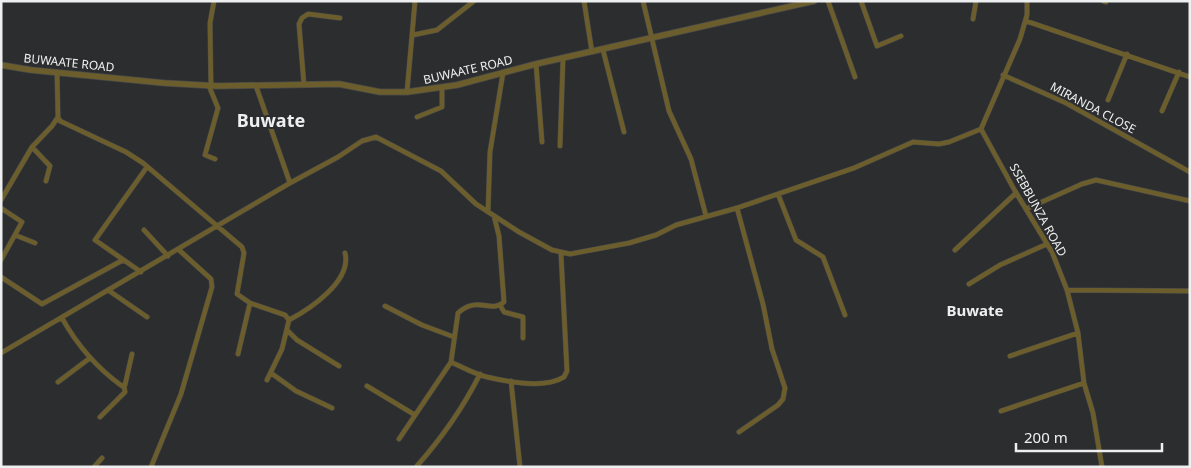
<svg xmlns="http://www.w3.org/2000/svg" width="1191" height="468" viewBox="0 0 1191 468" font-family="'Noto Sans',sans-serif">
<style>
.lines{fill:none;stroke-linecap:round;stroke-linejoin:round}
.minor-casing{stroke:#47484a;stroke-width:5.5}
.tertiary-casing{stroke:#47484a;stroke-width:7}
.minor{stroke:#6b5e2c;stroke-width:4.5}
.tertiary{stroke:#6b5e2c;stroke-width:5.5}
.labels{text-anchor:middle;stroke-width:4;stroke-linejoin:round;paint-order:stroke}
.street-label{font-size:12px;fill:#eeeff0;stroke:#2c2d2f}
.quarter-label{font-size:15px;font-weight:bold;fill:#eeeff0;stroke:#2c2d2f}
.district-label{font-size:18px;font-weight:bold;fill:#eeeff0;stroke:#2c2d2f}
</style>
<rect width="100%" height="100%" fill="#2c2d2f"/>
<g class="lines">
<defs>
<path id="minor" d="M584,1L592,52
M643,1L669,111L691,159L706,216
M828,1L855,77
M861,1L877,46L901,36
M1027,1V15L1020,39L981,129L1015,191L1052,252L1067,290L1078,333L1084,383L1093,413L1102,467
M1103,1L1106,2
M973,19L976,1
M1026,21L1190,77
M413,35L437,30L474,1
M603,50L624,132
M536,64L542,142
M57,72L58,117L60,121L126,152L143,163L242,247L244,253L237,294L250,303L285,315L289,320L282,349L267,380
M1003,75L1066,103L1190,172
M304,85L299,24L302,18L308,14L340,18
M209,86L218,108L205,155L215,159
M211,86L210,23L214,1
M256,86L290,183
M407,92L415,1
M1108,100L1127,54
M1162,111L1179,72
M417,117L442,107V89
M560,146L563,59
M32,147L50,166L46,181
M778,194L796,240L823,257L845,315
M1,200L32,147L52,126L58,117
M1,208L22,222L1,260
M737,208L763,304L772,349L785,388L783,399L778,405L739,432
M1026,209L1082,184L1096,180L1190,201
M488,212L490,152L503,73
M144,230L168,256
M15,235L35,243
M955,250L1016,193
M141,272L95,240L147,167
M1,277L42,304L123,260
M969,284L1000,265L1047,244
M108,290L147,317
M1067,290L1190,291
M500,305L504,312L523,317V338
M385,306L422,325L454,337
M62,318C77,345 97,368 122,386L125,385L132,354
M289,320C310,309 352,281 345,253
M287,330L297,340L339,366
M1,353L290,183L338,157L362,141L376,137L441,171L476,204L519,232L552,250L570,254L629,243L656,235L676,225L737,208L854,168L913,142L939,144L949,142L981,129
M238,354L250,303
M1010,356L1078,333
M451,362C462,367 474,374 487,377C508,382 545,389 564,377L567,371L561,254
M271,373L296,391L332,408
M511,381L520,467
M58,382L90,358
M367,386L415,415
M1001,411L1084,383
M100,417L125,392L124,386
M399,439L451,362L458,313C478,295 490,314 504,302L499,236L494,216
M94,467L102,458
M151,467L181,394L212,287L211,279L179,250
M416,467C441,439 463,408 480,374"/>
<path id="tertiary" d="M1,65L31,70L164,83L217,86L339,84L380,92H407L457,85L536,64L814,1"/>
</defs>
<!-- minor casing -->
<use href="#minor" class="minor-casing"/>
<!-- tertiary casing -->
<use href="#tertiary" class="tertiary-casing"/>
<!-- minor -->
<use href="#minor" class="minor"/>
<!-- tertiary -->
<use href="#tertiary" class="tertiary"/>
</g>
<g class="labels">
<!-- street labels -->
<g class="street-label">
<text transform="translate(69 63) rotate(6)" y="4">BUWAATE ROAD</text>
<text transform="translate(468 70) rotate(-13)" y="4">BUWAATE ROAD</text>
<text transform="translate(1093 108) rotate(28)" y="4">MIRANDA CLOSE</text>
<text transform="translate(1038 210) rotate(61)" y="4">SSEBBUNZA ROAD</text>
</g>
<!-- quarter labels -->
<g class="quarter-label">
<text x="975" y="316">Buwate</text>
</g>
<!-- district labels -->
<g class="district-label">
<text x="271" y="127">Buwate</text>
</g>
</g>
<!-- border -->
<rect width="1191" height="468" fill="none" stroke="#eeeff0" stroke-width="5"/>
<!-- scale -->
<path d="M1016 443v8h146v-8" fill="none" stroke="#eeeff0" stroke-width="2.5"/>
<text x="1024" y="443" font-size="15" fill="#eeeff0" stroke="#2c2d2f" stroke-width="4" paint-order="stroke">200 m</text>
</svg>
